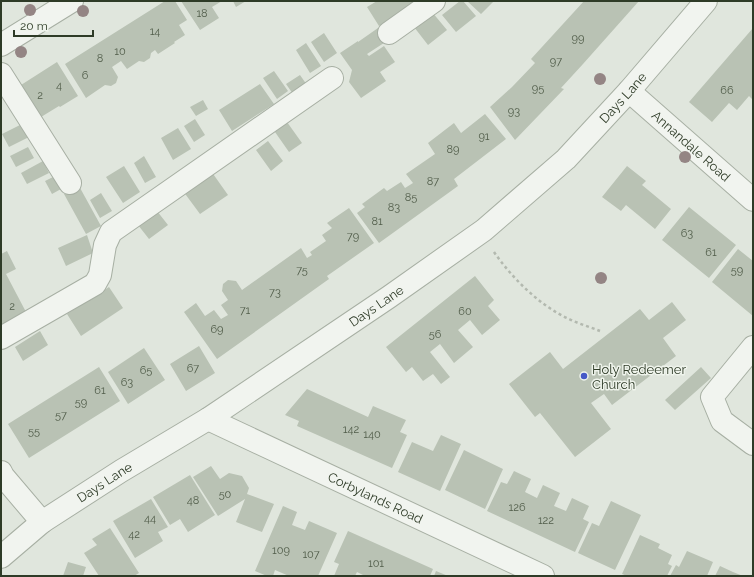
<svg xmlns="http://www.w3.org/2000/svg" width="754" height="577" viewBox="0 0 754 577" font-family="Raleway,sans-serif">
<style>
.building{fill:#b9c2b4}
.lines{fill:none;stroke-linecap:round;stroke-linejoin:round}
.minor-casing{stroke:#a7afa3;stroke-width:24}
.path{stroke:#b3b9af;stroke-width:2.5;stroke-dasharray:3 3;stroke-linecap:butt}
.minor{stroke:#f1f4ef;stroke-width:22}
.tree{fill:#948584}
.poi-dot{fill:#4659c7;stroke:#eff4ec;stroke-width:1.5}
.labels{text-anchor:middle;stroke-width:3;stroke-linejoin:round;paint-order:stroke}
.number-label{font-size:11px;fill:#515d4a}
.street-label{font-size:13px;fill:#2e3b27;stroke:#eff4ec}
.poi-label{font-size:13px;fill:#2e3b27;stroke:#eff4ec;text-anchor:start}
</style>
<rect width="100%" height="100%" fill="#e0e6dd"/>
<!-- building -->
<path class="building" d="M165,1H175L187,20L179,25L185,35L174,42L175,43L158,54L155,50L151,53L150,58L144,62L139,61L127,69L121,61L112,67L118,77L116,83L111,86L105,85L86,98L65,64Z
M181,1H222L212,7L219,18L200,30Z
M233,1H246L236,7Z
M377,1H412L414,5L379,26L367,7Z
M460,1H463L476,16L456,32L442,15Z
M467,1H494L481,14Z
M584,1H639L583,64L561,88L564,89L515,140L490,107L512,87L535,63L531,59Z
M432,12L447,30L428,45L414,27Z
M378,28L387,41L367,54L369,56L384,46L395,62L380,72L386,81L361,98L349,82L352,70L340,53L358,41V42Z
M753,28V97L752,99L749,96L737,110L729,103L712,122L689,102Z
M324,33L337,53L324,62L311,42Z
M306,43L321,66L310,73L296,50Z
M57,62L78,96L60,107L59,106L41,117L21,85Z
M274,71L288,91L277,99L263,78Z
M300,75L307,85L293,94L286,84Z
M260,84L274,104L232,131L219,110Z
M203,100L208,109L196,116L190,107Z
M485,114L506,139L454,179L458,186L379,243L357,213L365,207L362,204L384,188L387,191L401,182L405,188L413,183L406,174L435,154L428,143L454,123L461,133Z
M195,119L205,135L194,142L184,126Z
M287,122L302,143L289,152L275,132Z
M22,124L29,137L9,147L2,134Z
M178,128L191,149L173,160L161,138Z
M268,141L283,161L271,171L256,150Z
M28,147L34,158L16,167L10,156Z
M144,156L156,177L145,183L134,163Z
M43,161L49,173L27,184L21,173Z
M124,166L140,192L123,203L106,177Z
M627,166L646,181L642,185L671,209L655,229L626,205L621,211L602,197Z
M211,171L228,195L200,214L183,191Z
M55,176L61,189L52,194L45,181Z
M79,186L101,226L86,234L64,194Z
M101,193L112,211L100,218L90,200Z
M689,207L736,245L709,278L662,240Z
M349,208L374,243L327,276L329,279L217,359L184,312L196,303L205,316L214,310L221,319L228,315L221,305L228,300L222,291L223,284L228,280L236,281L242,290L301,248L307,258L312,255L310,252L326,241L322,235L332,228L327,223Z
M157,211L168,225L149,239L138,225Z
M87,235L93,253L66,266L58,248Z
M738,249L753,261V316L712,282Z
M7,251L16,269L6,274L26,312L1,325V254Z
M475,276L494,300L488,306L500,320L482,335L470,320L458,330L473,347L454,363L440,344L430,352L450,377L441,384L433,374L423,381L412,367L406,372L386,347Z
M109,287L123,308L81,336L67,314Z
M672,302L686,320L663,338L676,356L612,405L604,394L591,403L611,429L575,457L540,413L535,417L509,384L550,352L563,369L640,309L649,320Z
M40,331L48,345L23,361L15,347Z
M199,346L215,373L186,391L170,364Z
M144,348L165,380L128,404L108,372Z
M99,367L120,401L29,458L8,424Z
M701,367L711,378L675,410L665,400Z
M307,389L368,417L373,406L406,420L400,432L407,435L392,468L297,426L299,421L285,415Z
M441,435L461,444L440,491L398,472L412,442L433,451Z
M464,450L503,469L485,509L445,490Z
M211,466L220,479L229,473L242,476L249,488L247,494L274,504L262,532L236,522L245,499L218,516L193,477Z
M514,471L531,479L525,492L537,498L543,485L560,493L554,506L566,511L572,498L589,506L583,519L589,522L575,552L487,511L501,482L507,484Z
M190,475L215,515L188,532L180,519L170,525L153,497Z
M151,499L168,527L158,532L163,541L135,558L113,521Z
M611,501L641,515L615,570L578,553L592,523L599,526Z
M283,506L297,512L292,525L305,530L309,521L337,533L318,576H289L275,570L273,576H267L255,571Z
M110,528L139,573L134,576H99L84,553L97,545L92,539Z
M348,531L433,569L430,576H365L357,572L355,576H334L339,564L334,562Z
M640,535L660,544L658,548L672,555L668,564L672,566L667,576H627L622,574Z
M687,551L713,562L707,576H670L676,565L679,567Z
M68,562L86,567L83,576H63Z
M720,566L733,572L743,576H715Z
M436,571L448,576H434Z"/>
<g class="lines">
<defs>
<g id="minor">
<path d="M389,33L434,1"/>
<path d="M1,45L72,1"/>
<path d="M1,74L70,183"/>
<path id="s1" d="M629,91L753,200"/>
<path d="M1,338L95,284L100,275L105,245L111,232L332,78"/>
<path d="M753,347L712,397L722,421L753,444"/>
<path id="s2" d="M208,419L543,576"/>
<path d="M1,472L3,476L42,522"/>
<path id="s3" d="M1,557L42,522L121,471L208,419L389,297L484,230L566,159L629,91L706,1"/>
</g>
</defs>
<!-- minor casing -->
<use href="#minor" class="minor-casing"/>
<!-- path -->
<path class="path" d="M494,252C512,278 540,306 569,319C579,324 590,327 600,331"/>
<!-- minor -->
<use href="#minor" class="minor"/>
</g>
<!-- trees -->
<g class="tree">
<circle cx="30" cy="10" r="6"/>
<circle cx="83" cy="11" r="6"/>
<circle cx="21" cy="52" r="6"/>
<circle cx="600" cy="79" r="6"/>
<circle cx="685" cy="157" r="6"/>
<circle cx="601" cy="278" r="6"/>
</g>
<!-- markers -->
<circle class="poi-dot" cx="584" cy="376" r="4"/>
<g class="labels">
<!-- number labels -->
<g class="number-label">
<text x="202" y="17">18</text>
<text x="155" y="35">14</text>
<text x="578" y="42">99</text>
<text x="120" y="55">10</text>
<text x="100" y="62">8</text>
<text x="556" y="65">97</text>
<text x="85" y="79">6</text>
<text x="59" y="89">4</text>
<text x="538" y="92">95</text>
<text x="727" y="94">66</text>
<text x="40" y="99">2</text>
<text x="514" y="115">93</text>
<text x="484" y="140">91</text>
<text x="453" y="153">89</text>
<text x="433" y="185">87</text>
<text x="411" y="201">85</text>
<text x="394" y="211">83</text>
<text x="377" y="225">81</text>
<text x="687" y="237">63</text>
<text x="353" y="240">79</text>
<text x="711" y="256">61</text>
<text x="302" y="274">75</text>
<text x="737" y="274">59</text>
<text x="275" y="296">73</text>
<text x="12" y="310">2</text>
<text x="245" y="314">71</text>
<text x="465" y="315">60</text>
<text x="217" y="333">69</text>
<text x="435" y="338">56</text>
<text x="193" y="372">67</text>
<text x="146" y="374">65</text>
<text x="127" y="386">63</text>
<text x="100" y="394">61</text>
<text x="81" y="406">59</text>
<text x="61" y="419">57</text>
<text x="351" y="433">142</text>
<text x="34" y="435">55</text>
<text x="372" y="438">140</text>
<text x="225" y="498">50</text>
<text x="193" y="504">48</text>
<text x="517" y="511">126</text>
<text x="150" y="522">44</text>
<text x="546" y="524">122</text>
<text x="134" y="538">42</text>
<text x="281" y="554">109</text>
<text x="311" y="558">107</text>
<text x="376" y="567">101</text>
</g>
<!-- street labels -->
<g class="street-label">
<text dy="5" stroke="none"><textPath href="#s3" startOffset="776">Days Lane</textPath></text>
<text dy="5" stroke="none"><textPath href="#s1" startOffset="83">Annandale Road</textPath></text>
<text dy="5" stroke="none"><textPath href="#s3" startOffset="452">Days Lane</textPath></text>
<text dy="5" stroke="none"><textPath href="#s3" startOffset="128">Days Lane</textPath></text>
<text dy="5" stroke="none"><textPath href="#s2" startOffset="185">Corbylands Road</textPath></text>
</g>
<!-- poi labels -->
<g class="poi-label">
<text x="592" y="374">Holy Redeemer<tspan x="592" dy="15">Church</tspan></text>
</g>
</g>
<!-- border -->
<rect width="754" height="577" fill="none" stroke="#2e3b27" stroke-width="4"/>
<!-- scale -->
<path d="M14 30v6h79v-6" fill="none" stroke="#2e3b27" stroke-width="2"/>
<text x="20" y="30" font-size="12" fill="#2e3b27" stroke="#eff4ec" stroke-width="3" paint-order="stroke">20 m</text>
</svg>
